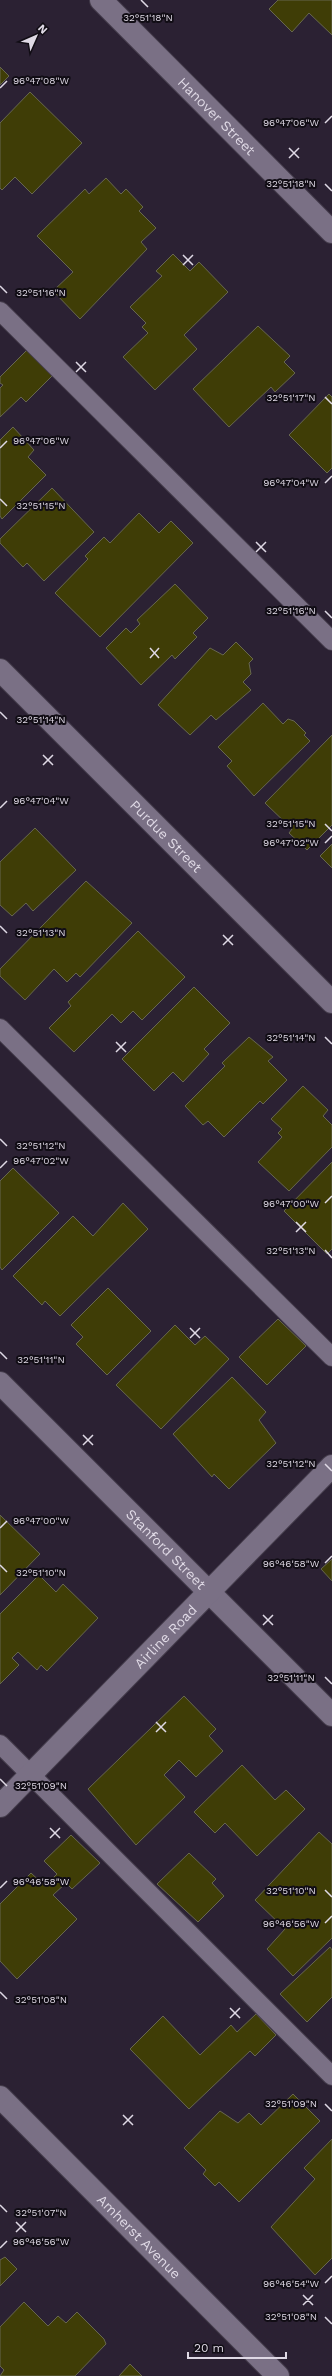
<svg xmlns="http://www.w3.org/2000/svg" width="332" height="2376" viewBox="0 0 332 2376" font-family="'Work Sans',sans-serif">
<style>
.building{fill:#3f3d06;stroke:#67674f}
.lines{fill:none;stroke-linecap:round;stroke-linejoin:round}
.service-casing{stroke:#443c4b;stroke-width:20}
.minor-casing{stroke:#443c4b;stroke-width:24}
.service{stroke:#7a7085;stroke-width:18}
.minor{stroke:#7a7085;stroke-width:22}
.ticks{fill:none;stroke:#dfd9e5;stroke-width:1.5}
.labels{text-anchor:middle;stroke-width:4;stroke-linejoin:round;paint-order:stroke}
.street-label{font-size:14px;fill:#dfd9e5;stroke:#110d15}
.ticks-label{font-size:10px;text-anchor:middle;fill:#dfd9e5;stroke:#110d15;stroke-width:4;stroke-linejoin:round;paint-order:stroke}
</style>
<rect width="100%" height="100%" fill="#2b2133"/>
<!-- building -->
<path class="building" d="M278,0H332V35L309,13L292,32L269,9Z
M0,67L9,76L0,85Z
M30,92L82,143L32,194L15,177L2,190L0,188V123Z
M106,178L121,194L126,189L143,207L139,211L156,228L141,242L147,249L80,319L53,291L73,272L37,236L85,189L89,194Z
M173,254L190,271L199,262L228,292L184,335L197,349L155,390L123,357L148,333L142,327L146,323L130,307L162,276L156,271Z
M258,326L290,356L284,362L295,373L275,392L271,387L229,427L193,389Z
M27,350L52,376L26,402L21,397L0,417V388L3,385L0,383V377Z
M329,394L332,397V468L327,473L289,435Z
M13,427L34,450L28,457L46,475L2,519L0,516V440Z
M52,488L94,532L44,581L27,563L23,567L0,543V539Z
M139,513L159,533L171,521L193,543L100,637L55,593L88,559L85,556L104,537L110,543Z
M175,584L208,618L193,633L197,637L175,659L172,655L141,685L106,648L126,628L131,633L140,624L137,620Z
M236,642L253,659L249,663L251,674L243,682L251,690L216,720L211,715L190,735L158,705L210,648L223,655Z
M263,703L283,724L288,719L294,721L306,733L304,735L310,741L254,796L227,766L232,761L218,747Z
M332,735V825L307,850L289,833L292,829L265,803Z
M35,828L76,870L33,911L26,903L12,916L0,905V862Z
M332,844V868L320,856Z
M86,881L132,923L80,977L76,973L67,982L54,969L25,1000L0,976V969Z
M138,931L185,977L142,1020L133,1011L121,1023L112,1014L74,1052L49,1028L71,1006L68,1002Z
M194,987L230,1023L204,1049L209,1054L183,1082L173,1072L154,1091L122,1059Z
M249,1037L273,1057L268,1061L287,1080L263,1104L260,1101L224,1137L208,1121L203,1125L185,1106L225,1066L222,1063Z
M303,1086L328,1110L323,1116L332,1125V1147L289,1191L258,1162L282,1137L278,1133L282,1129L271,1119Z
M332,1162V1249L327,1254L284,1211Z
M13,1168L59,1213L2,1270L0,1267V1181Z
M123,1203L148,1229L60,1316L45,1301L42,1305L13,1276L73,1216L93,1236Z
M108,1288L151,1331L107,1375L76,1344L83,1337L71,1325Z
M278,1319L306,1346L267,1385L239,1357Z
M175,1325L195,1345L205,1336L229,1359L161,1429L116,1385Z
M232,1377L266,1412L259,1420L276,1443L229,1489L214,1474L212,1477L173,1434Z
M0,1515L40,1554L0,1595Z
M332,1559V1581L321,1569Z
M39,1575L56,1592L63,1584L98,1618L47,1671L41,1665L37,1670L18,1652L12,1658L19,1665L0,1684V1614Z
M184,1696L216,1729L209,1736L223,1751L196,1777L179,1760L164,1775L185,1797L136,1845L88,1789Z
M242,1765L275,1800L286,1790L305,1809L257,1856L225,1823L215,1833L194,1812Z
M319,1832L332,1844V1938L293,1976L267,1949L285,1929L255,1900Z
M71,1835L100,1863L72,1889L66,1883L53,1895L77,1919L17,1979L0,1961V1904L31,1873L45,1886L57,1874L44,1861Z
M189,1853L216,1879L212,1883L224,1896L198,1922L157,1884Z
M330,1947L332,1950V1997L307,2022L280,1994Z
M256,2014L276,2035L255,2056L250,2051L189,2109L130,2049L163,2016L200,2055L231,2025L237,2032Z
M293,2094L320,2121L239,2202L219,2182L215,2186L203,2174L206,2170L184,2148L220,2111L238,2123L249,2113L261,2125Z
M332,2139V2258L315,2275L271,2227L315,2179L304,2168Z
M5,2257L17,2269L0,2286V2260Z
M24,2302L48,2326L58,2316L66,2323L77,2312L104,2339L106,2344L75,2376H0L4,2370L0,2366V2327Z
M130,2364L142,2376H119Z"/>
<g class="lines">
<defs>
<path id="service" d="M0,311L332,641
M0,1028L332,1357
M0,1744L332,2076"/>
<g id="minor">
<path id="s1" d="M101,0L332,232"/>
<path id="s2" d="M0,670L332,1002"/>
<path id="s3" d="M0,1383L332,1715"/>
<path id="s4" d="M0,1806L332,1466"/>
<path id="s5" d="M0,2097L278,2376"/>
</g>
</defs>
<!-- service casing -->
<use href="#service" class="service-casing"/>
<!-- minor casing -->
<use href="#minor" class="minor-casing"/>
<!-- service -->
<use href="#service" class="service"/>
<!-- minor -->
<use href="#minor" class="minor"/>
</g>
<!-- ticks -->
<path class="ticks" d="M141,0L148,7M0,88L7,81M325,123L332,116M289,148L299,158M289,158L299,148M325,184L332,191M183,255L193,265M183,265L193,255M0,286L7,293M76,362L86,372M76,372L86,362M325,397L332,404M0,448L7,441M325,483L332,476M0,499L7,506M256,542L266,552M256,552L266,542M325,611L332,618M150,648L159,658M150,658L159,648M0,712L7,719M43,755L53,765M43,765L53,755M0,808L7,801M325,824L332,831M325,843L332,836M0,926L7,933M223,935L233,945M223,945L233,935M325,1037L332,1044M116,1042L126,1052M116,1052L126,1042M0,1139L7,1146M0,1168L7,1161M325,1203L332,1196M296,1222L306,1232M296,1232L306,1222M325,1250L332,1258M190,1328L200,1338M190,1338L200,1328M0,1352L7,1359M83,1435L93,1445M83,1445L93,1435M325,1464L332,1471M0,1528L7,1521M325,1563L332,1556M0,1565L7,1572M263,1615L273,1625M263,1625L273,1615M325,1677L332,1684M156,1722L166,1732M156,1732L166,1722M0,1779L7,1786M50,1828L60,1838M50,1838L60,1828M0,1888L7,1881M325,1890L332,1897M325,1923L332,1916M0,1992L7,1999M230,2008L240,2018M230,2018L240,2008M325,2104L332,2111M123,2115L133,2125M123,2125L133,2115M0,2205L7,2212M16,2222L26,2232M16,2232L26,2222M0,2248L7,2241M325,2283L332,2276M303,2295L313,2305M303,2305L313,2295M325,2317L332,2324"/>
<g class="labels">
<!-- street labels -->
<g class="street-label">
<text dy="5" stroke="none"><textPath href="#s1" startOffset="164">Hanover Street</textPath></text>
<text dy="5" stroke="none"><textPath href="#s2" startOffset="235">Purdue Street</textPath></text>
<text dy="5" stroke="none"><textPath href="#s3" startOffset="235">Stanford Street</textPath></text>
<text dy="5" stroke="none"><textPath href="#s4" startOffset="237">Airline Road</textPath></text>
<text dy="5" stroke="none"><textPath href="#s5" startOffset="197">Amherst Avenue</textPath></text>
</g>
</g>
<g class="ticks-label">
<text x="148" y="21">32°51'18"N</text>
<text x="41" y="84">96°47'08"W</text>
<text x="291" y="126">96°47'06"W</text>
<text x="291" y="187">32°51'18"N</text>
<text x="41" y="296">32°51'16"N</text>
<text x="291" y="401">32°51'17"N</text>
<text x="41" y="444">96°47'06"W</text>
<text x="291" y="486">96°47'04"W</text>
<text x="41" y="509">32°51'15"N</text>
<text x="291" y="614">32°51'16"N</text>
<text x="41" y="723">32°51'14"N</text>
<text x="41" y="804">96°47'04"W</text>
<text x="291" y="827">32°51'15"N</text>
<text x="291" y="846">96°47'02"W</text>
<text x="41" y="936">32°51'13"N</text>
<text x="291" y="1041">32°51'14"N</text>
<text x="41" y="1149">32°51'12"N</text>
<text x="41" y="1164">96°47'02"W</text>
<text x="291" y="1207">96°47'00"W</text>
<text x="291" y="1254">32°51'13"N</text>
<text x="41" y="1363">32°51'11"N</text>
<text x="291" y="1467">32°51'12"N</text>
<text x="41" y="1524">96°47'00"W</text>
<text x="291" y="1567">96°46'58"W</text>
<text x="41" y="1576">32°51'10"N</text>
<text x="291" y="1681">32°51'11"N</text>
<text x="41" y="1789">32°51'09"N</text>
<text x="41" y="1885">96°46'58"W</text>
<text x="291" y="1894">32°51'10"N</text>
<text x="291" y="1927">96°46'56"W</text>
<text x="41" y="2003">32°51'08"N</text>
<text x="291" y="2107">32°51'09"N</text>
<text x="41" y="2216">32°51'07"N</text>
<text x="41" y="2245">96°46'56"W</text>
<text x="291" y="2287">96°46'54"W</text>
<text x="291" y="2320">32°51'08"N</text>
</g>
<!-- north arrow -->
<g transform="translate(36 36) rotate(45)" stroke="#110d15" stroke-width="3" paint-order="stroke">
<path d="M0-3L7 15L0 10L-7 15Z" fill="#dfd9e5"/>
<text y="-6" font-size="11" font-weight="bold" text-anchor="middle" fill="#dfd9e5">N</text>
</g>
<!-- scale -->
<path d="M188 2352v6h98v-6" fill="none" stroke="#dfd9e5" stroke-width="2"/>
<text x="194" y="2352" font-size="12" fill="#dfd9e5" stroke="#110d15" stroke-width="3" paint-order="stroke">20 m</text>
</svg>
